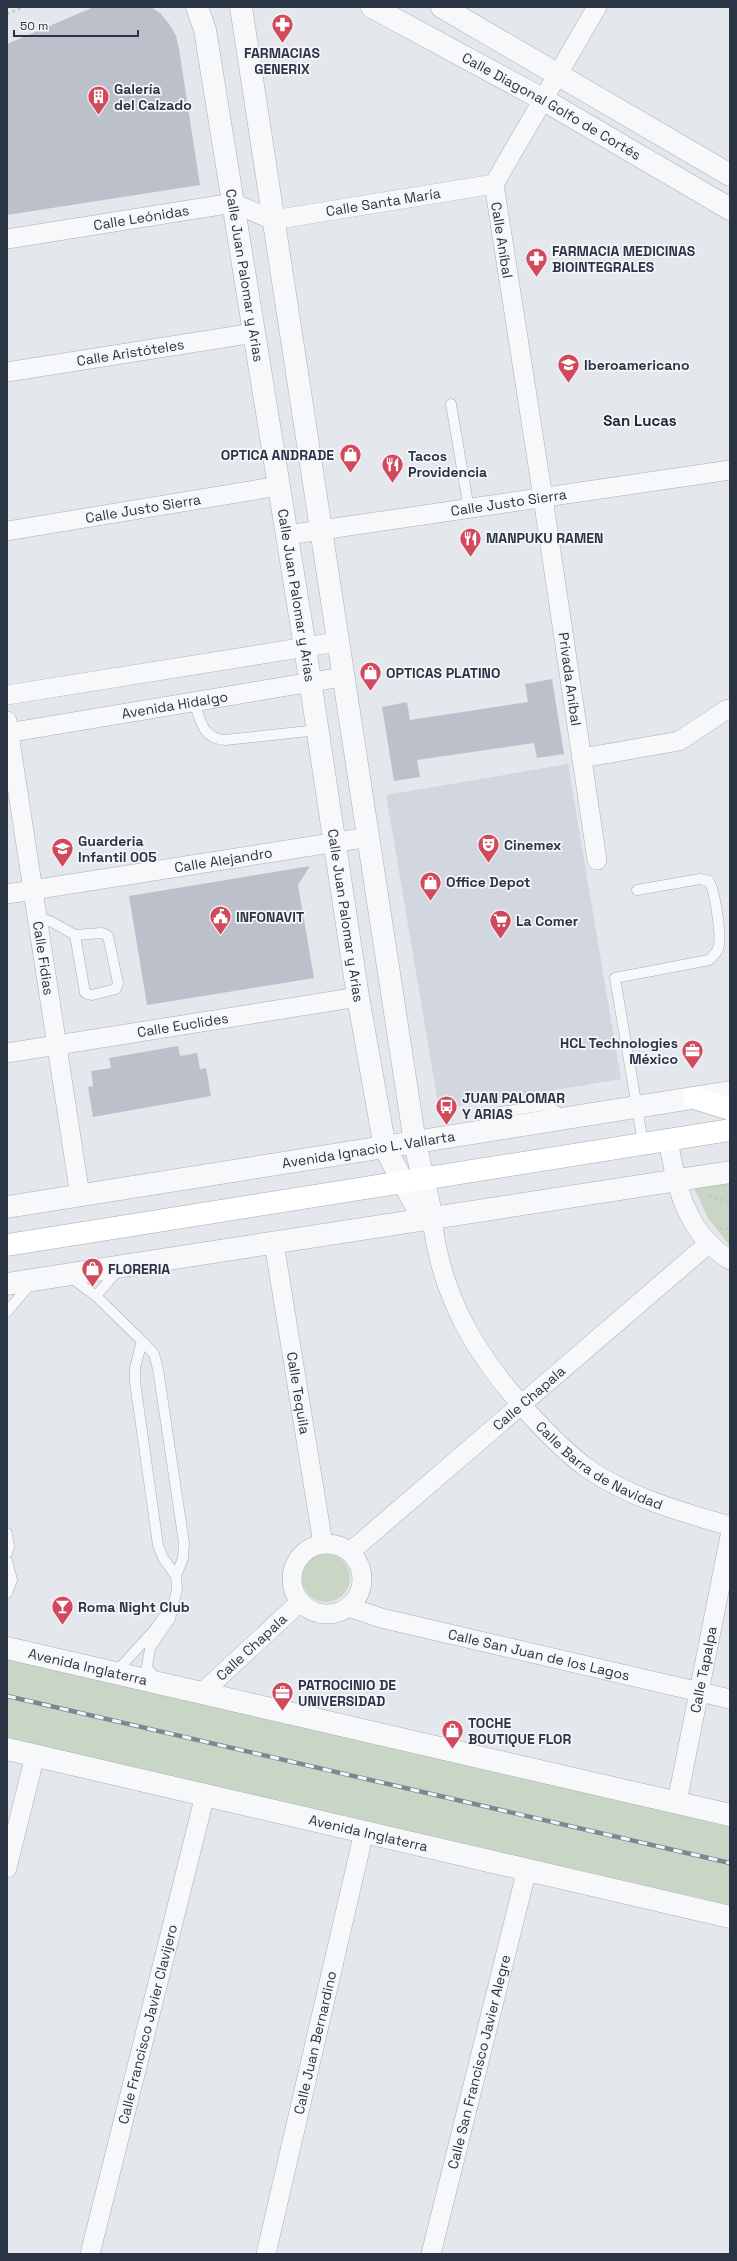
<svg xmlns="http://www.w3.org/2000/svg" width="737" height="2261" viewBox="0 0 737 2261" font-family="'Space Grotesk',sans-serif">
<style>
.built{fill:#d2d6de}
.green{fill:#c9d6c5}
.building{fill:#bbc0ca}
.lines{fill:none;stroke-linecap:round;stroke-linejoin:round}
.service-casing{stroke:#a9aeb7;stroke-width:11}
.minor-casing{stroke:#a9aeb7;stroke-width:20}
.tertiary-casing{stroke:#a9aeb7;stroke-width:23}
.primary-casing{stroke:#a3abb8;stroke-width:23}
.path{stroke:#c2c5cb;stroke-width:2.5;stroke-dasharray:3 3;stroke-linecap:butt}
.service{stroke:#f7f8fa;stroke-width:10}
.minor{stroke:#f7f8fa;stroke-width:19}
.tertiary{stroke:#f7f8fa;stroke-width:22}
.primary{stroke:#fff;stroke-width:22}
.rail-casing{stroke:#7d8696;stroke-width:4.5}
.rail{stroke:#f4f6f9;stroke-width:3;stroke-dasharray:9;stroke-linecap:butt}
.labels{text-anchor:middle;stroke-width:3.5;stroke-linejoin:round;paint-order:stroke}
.poi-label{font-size:14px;font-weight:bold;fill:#2b3445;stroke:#f4f6f9;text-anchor:start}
.street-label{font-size:14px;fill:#2b3445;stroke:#f4f6f9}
.neighbourhood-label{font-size:15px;font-weight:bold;fill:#1d2536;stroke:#f4f6f9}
</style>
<rect width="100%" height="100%" fill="#e4e7ec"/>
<!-- built -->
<path class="built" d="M568,764L621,1079L439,1109L386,795Z"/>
<!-- green -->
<path class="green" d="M730,1180V1246L708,1218L695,1190L696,1186Z
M302 1578a24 24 0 1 1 48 0a24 24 0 1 1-48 0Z
M7,1659L730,1826V1905L7,1738Z"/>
<!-- building -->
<path class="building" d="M94,7H151L160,13L170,25L176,36L179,49L200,185L7,215V44Z
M552,679L564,754L537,758L534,743L417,760L420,777L394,781L382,707L407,702L410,720L528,702L525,684Z
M310,866L298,885L314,978L147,1005L129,896Z
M178,1046L180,1056L197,1053L200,1069L206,1068L211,1096L93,1117L88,1087L93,1086L91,1071L111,1068L109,1058Z"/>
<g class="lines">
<defs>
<path id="service" d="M451,404L469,509
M194,702C201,721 202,738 225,740L318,730
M637,890L700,879L709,881C715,891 721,933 719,945C718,952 714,955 709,960L615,978L643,1143
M37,917L52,922L75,935L102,933L108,936L118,983L116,989L92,995L85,993L75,935
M479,1129L495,1113L546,1105L564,1116
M69,1276L96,1296L142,1341L154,1354L158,1369L184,1543L183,1558L176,1576L177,1589L170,1619L150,1648L147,1667L156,1680
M96,1296L119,1269
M7,1312L31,1283
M142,1341L135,1368V1382L158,1545L163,1558L176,1576
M7,1533L9,1547L7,1553
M7,1561L12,1580L7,1593
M116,1672L156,1628L168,1611"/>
<g id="minor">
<path id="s1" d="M7,239L233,203L273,220L494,184"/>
<path id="s2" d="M7,372L254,333"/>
<path id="s3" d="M7,531L279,486"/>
<path id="s4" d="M287,535L730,470"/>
<path d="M7,695L337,642"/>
<path id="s5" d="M7,721L80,1196"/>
<path id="s6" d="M7,733L342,677"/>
<path d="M582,758L679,741L726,710L730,709"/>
<path d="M597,860L543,498L494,184L597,7"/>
<path id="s7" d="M7,894L369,837"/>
<path id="s8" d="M7,1053L358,997"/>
<path d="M668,1139C676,1187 686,1233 730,1260"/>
<path id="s9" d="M432,1218C441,1300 480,1362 536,1421C552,1438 569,1455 587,1468C630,1498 681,1512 730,1526"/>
<path id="s10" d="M274,1243L323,1544"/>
<circle cx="327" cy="1579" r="35"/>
<path id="s11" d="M350,1552L708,1244"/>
<path id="s12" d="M349,1607L381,1618L730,1699"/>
<path id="s13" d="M203,1692L300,1602"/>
<path id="s14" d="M677,1802L730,1536"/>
<path d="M7,1868L35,1755"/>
<path id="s15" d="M90,2254L205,1795"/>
<path id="s16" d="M266,2254L364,1832"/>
<path id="s17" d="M431,2254L527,1869"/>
</g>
<g id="tertiary">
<path id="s18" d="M197,7L205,30L305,647L358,997L385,1148L423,1219"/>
<path d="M241,7L415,1143L432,1218"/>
<path id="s19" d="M372,7L544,100L730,209"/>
<path d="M442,7L730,175"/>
<path id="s20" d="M7,1207L730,1092"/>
<path d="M7,1284L730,1172"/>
<path id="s21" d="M7,1648L730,1815"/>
<path id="s22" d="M7,1749L730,1917"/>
</g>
<path id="primary" d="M694,1098L730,1109
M7,1245L730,1130"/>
</defs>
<!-- service casing -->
<use href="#service" class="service-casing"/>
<!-- minor casing -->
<use href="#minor" class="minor-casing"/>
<!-- tertiary casing -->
<use href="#tertiary" class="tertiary-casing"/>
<!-- primary casing -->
<use href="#primary" class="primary-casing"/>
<!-- path -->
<path class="path" d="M7,14L23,7
M709,1196L730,1202
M720,1229L728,1228"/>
<!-- service -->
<use href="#service" class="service"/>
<!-- minor -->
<use href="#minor" class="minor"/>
<!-- tertiary -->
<use href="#tertiary" class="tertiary"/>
<!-- primary -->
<use href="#primary" class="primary"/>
<defs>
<path id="rail" d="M7,1696L730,1863"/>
</defs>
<!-- rail casing -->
<use href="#rail" class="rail-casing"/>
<!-- rail -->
<use href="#rail" class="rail"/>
</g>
<!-- icons -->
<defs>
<symbol id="pharmacy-pin" viewBox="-11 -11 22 30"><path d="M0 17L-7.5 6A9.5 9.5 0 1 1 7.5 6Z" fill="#d1495b" stroke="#f4f6f9"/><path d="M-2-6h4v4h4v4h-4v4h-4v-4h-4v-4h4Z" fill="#fff"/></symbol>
<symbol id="building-pin" viewBox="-11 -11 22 30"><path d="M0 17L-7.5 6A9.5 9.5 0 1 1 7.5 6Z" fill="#d1495b" stroke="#f4f6f9"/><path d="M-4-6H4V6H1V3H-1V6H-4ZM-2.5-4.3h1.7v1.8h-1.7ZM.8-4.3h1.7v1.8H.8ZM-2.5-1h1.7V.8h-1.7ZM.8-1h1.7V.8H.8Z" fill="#fff"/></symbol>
<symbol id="school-pin" viewBox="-11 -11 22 30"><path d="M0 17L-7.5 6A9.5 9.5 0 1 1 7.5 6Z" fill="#d1495b" stroke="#f4f6f9"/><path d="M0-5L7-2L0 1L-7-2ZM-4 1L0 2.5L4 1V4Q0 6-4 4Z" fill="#fff"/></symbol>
<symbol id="shop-pin" viewBox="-11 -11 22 30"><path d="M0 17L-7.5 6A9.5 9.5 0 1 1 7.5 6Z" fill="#d1495b" stroke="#f4f6f9"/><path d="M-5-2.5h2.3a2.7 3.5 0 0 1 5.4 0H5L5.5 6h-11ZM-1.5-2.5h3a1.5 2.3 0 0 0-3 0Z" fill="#fff"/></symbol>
<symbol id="restaurant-pin" viewBox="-11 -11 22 30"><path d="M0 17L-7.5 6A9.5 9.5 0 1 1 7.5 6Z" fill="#d1495b" stroke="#f4f6f9"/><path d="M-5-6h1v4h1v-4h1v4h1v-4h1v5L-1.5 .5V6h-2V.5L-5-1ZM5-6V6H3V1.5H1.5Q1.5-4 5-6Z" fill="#fff"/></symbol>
<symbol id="theatre-pin" viewBox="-11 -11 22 30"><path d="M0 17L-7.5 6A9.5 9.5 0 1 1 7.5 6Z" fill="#d1495b" stroke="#f4f6f9"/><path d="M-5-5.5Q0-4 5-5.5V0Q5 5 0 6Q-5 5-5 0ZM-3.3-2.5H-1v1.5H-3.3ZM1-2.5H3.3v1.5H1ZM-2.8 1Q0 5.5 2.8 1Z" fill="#fff"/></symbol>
<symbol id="civic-pin" viewBox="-11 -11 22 30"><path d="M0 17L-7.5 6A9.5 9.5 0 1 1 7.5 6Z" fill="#d1495b" stroke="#f4f6f9"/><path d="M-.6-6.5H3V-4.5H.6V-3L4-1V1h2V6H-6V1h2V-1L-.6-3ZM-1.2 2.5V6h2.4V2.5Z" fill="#fff"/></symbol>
<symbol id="supermarket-pin" viewBox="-11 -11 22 30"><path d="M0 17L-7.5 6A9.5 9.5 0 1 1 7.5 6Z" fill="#d1495b" stroke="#f4f6f9"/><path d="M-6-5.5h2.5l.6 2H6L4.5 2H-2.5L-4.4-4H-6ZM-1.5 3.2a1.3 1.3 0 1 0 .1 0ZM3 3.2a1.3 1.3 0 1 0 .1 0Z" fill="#fff"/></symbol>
<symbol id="office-pin" viewBox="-11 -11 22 30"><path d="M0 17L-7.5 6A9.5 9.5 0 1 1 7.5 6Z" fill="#d1495b" stroke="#f4f6f9"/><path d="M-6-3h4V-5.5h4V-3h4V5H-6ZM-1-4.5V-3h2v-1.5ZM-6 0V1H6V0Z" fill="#fff"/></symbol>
<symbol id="bus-pin" viewBox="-11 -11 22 30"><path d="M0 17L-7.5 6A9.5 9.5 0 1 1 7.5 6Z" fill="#d1495b" stroke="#f4f6f9"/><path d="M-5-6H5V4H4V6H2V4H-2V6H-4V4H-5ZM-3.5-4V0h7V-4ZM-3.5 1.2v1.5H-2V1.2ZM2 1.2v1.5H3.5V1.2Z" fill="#fff"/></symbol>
<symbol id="bar-pin" viewBox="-11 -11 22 30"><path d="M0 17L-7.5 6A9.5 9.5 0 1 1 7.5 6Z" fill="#d1495b" stroke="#f4f6f9"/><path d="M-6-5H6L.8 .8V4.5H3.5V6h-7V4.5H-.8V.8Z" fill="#fff"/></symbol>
</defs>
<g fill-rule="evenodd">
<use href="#pharmacy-pin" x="270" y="12" width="25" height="34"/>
<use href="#building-pin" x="86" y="84" width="25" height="34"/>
<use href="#pharmacy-pin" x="524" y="246" width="25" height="34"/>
<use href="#school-pin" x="556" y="352" width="25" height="34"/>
<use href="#shop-pin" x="338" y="442" width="25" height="34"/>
<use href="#restaurant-pin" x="380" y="452" width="25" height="34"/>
<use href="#restaurant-pin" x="458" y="526" width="25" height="34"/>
<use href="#shop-pin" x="358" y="660" width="25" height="34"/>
<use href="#theatre-pin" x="476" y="832" width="25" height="34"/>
<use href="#school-pin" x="50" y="836" width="25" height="34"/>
<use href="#shop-pin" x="418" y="870" width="25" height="34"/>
<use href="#civic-pin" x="208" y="904" width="25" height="34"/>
<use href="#supermarket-pin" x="488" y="908" width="25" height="34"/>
<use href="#office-pin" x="680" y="1038" width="25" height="34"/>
<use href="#bus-pin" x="434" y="1094" width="25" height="34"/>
<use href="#shop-pin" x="80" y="1256" width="25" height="34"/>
<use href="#bar-pin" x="50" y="1594" width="25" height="34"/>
<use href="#office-pin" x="270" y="1680" width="25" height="34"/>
<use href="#shop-pin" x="440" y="1718" width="25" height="34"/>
</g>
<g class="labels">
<!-- poi labels -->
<g class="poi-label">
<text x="282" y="58" text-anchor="middle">FARMACIAS<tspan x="282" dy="16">GENERIX</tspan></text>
<text x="114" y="94">Galería<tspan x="114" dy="16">del Calzado</tspan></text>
<text x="552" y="256">FARMACIA MEDICINAS<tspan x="552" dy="16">BIOINTEGRALES</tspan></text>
<text x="584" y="370">Iberoamericano</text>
<text x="334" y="460" text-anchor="end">OPTICA ANDRADE</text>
<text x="408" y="461">Tacos<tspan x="408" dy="16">Providencia</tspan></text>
<text x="486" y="543">MANPUKU RAMEN</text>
<text x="386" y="678">OPTICAS PLATINO</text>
<text x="78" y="846">Guarderia<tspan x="78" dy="16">Infantil 005</tspan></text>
<text x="504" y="850">Cinemex</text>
<text x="446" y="887">Office Depot</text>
<text x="236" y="922">INFONAVIT</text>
<text x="516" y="926">La Comer</text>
<text x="678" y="1048" text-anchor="end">HCL Technologies<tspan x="678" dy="16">México</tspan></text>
<text x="462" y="1103">JUAN PALOMAR<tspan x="462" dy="16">Y ARIAS</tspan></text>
<text x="108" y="1274">FLORERIA</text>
<text x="78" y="1612">Roma Night Club</text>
<text x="298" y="1690">PATROCINIO DE<tspan x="298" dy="16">UNIVERSIDAD</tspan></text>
<text x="468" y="1728">TOCHE<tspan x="468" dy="16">BOUTIQUE FLOR</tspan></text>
</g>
<!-- street labels -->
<g class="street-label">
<text dy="5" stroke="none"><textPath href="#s19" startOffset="205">Calle Diagonal Golfo de Cortés</textPath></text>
<text dy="5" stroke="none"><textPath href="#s1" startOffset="384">Calle Santa María</textPath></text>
<text dy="5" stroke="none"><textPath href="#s1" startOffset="136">Calle Leónidas</textPath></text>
<text transform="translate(502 240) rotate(81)" y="5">Calle Aníbal</text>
<text dy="5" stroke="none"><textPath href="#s18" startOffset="273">Calle Juan Palomar y Arias</textPath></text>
<text dy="5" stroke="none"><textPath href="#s2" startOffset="125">Calle Aristóteles</textPath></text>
<text dy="5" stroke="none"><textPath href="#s4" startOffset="224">Calle Justo Sierra</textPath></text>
<text dy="5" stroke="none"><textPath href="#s3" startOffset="138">Calle Justo Sierra</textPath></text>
<text dy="5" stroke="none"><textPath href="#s18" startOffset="597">Calle Juan Palomar y Arias</textPath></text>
<text transform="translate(570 679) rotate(82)" y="5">Privada Aníbal</text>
<text dy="5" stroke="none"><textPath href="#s6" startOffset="170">Avenida Hidalgo</textPath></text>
<text dy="5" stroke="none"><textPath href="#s7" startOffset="219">Calle Alejandro</textPath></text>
<text dy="5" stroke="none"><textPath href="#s18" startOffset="921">Calle Juan Palomar y Arias</textPath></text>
<text dy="5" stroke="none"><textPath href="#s5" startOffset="240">Calle Fidias</textPath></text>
<text dy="5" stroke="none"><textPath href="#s8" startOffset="178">Calle Euclides</textPath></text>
<text dy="5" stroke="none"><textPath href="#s20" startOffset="366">Avenida Ignacio L. Vallarta</textPath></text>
<text dy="5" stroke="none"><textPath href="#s10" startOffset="152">Calle Tequila</textPath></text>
<text dy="5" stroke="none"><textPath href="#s11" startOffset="236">Calle Chapala</textPath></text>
<text dy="5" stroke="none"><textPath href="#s9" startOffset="311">Calle Barra de Navidad</textPath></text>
<text dy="5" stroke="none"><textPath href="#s13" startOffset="66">Calle Chapala</textPath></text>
<text dy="5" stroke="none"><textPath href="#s12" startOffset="196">Calle San Juan de los Lagos</textPath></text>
<text dy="5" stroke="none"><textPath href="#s21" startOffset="83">Avenida Inglaterra</textPath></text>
<text dy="5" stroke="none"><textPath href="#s14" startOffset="135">Calle Tapalpa</textPath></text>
<text dy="5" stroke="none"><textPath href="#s22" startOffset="371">Avenida Inglaterra</textPath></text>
<text dy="5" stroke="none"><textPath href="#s15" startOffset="237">Calle Francisco Javier Clavijero</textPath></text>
<text dy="5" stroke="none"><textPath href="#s16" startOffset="217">Calle Juan Bernardino</textPath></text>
<text dy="5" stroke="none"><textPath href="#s17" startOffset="198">Calle San Francisco Javier Alegre</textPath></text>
</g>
<!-- neighbourhood labels -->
<g class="neighbourhood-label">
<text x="640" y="426">San Lucas</text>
</g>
</g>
<!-- border -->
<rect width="737" height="2261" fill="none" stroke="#2b3445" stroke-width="16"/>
<!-- scale -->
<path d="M14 30v6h124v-6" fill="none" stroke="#2b3445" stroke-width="2"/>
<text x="20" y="30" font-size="12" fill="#2b3445" stroke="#f4f6f9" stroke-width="3" paint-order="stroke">50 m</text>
</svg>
